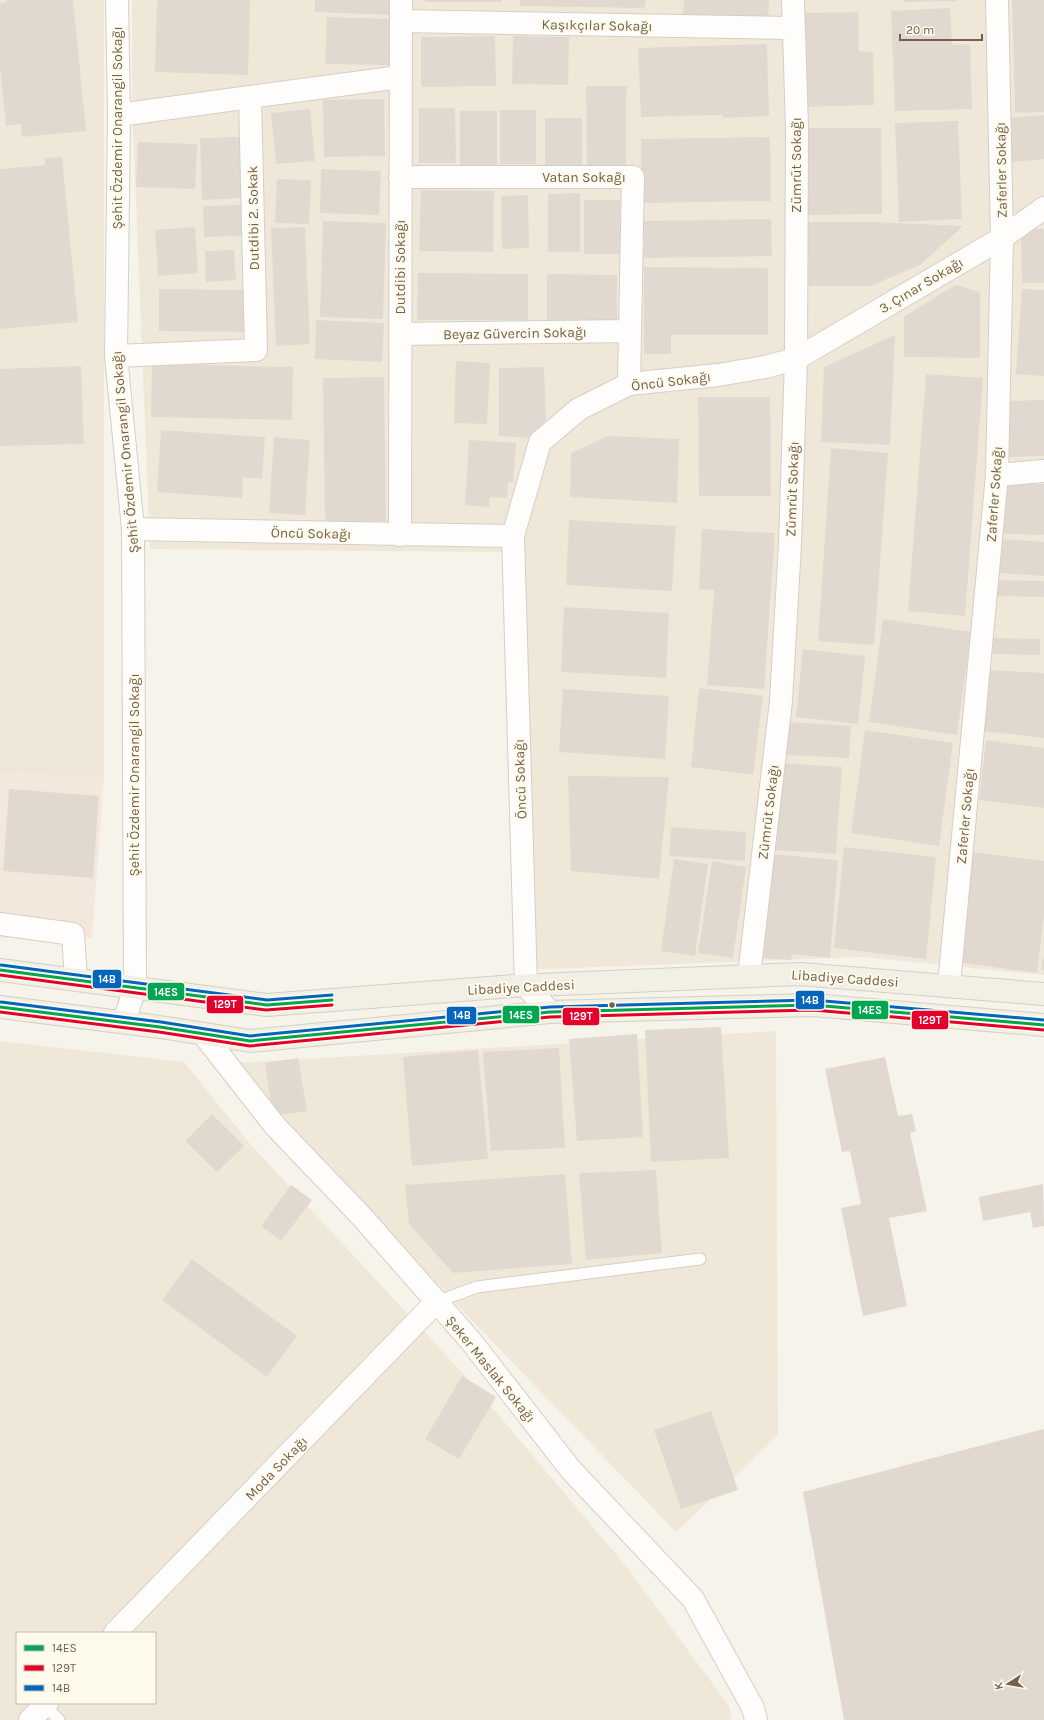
<svg xmlns="http://www.w3.org/2000/svg" width="1044" height="1720" viewBox="0 0 1044 1720" font-family="Karla,sans-serif">
<style>
.residential{fill:#efe8d9;fill-rule:evenodd}
.commercial{fill:#f4e8dc}
.building{fill:#e1d9d0}
.lines{fill:none;stroke-linecap:round;stroke-linejoin:round}
.service-casing{stroke:#d4cfc6;stroke-width:13}
.minor-casing{stroke:#d4cfc6;stroke-width:24}
.primary-casing{stroke:#d5cfc6;stroke-width:24}
.service{stroke:#fefdfc;stroke-width:11}
.minor{stroke:#fefdfc;stroke-width:22}
.primary{stroke:#f2efe5;stroke-width:22}
.bus-1-casing{stroke:#fefaec;stroke-width:6}
.bus-2-casing{stroke:#fefaec;stroke-width:6}
.bus-3-casing{stroke:#fefaec;stroke-width:6}
.bus-1{stroke:#00a651;stroke-width:3}
.bus-2{stroke:#e4002b;stroke-width:3}
.bus-3{stroke:#0065bd;stroke-width:3}
.bus-dot{fill:#74604c;stroke:#fefaec;stroke-width:1.5}
.labels{text-anchor:middle;stroke-width:4;stroke-linejoin:round;paint-order:stroke}
.street-label{font-size:14px;fill:#74604c;stroke:#fefaec}
.line-badge{stroke:#fefaec;stroke-width:1.5}
.badge-label{font-size:11px;text-anchor:middle;font-weight:bold;fill:#fff}
</style>
<rect width="100%" height="100%" fill="#f6f3eb"/>
<!-- residential -->
<path class="residential" d="M0,0H104V777L0,773Z
M132,0H1044V975L862,957L518,970L503,552L150,549L132,101Z
M776,1031L778,1435L676,1532L352,1196L237,1063Z
M0,1041L184,1062L251,1145L469,1380L625,1565L729,1706L732,1720H0ZM17,1633H155V1703H17Z"/>
<!-- commercial -->
<path class="commercial" d="M0,773L104,777L92,938H0Z"/>
<!-- building -->
<path class="building" d="M6,0H73L86,131L22,137L21,124L6,126L0,67V3L6,2Z
M157,0H250L248,75L155,72Z
M315,0H390L389,15L315,12Z
M425,0H502V2H425Z
M520,0H646L644,8L520,6Z
M684,0H769L768,20L683,16Z
M904,0H957V1L904,2Z
M1012,0H1044V112L1015,113Z
M950,8L952,45L970,44L972,109L895,111L891,11Z
M858,12L859,51L873,52L874,105L802,107L801,13Z
M327,17L390,19L389,65L325,64Z
M495,36L496,86L421,87V37Z
M513,36L569,37L568,85L512,84Z
M767,44L769,116L723,118V115L641,117L638,48Z
M586,86H627L626,94V167H587Z
M384,99L385,156L324,157L323,100Z
M419,108H455L456,163H419Z
M310,109L315,161L276,164L271,113Z
M500,110H536V164H500Z
M460,111H497V165H460Z
M1044,115V159L1012,162L1008,118Z
M545,118H582V172H545Z
M958,121L962,219L899,222L895,123Z
M807,128H881L882,214L808,215Z
M242,137L244,198L202,200L200,138Z
M770,137L771,201L642,203L641,139Z
M138,142L197,144L195,189L136,187Z
M62,157L78,322L0,329V169L45,165V158Z
M321,169L381,171L379,215L320,213Z
M277,179L311,180L309,224L275,223Z
M421,190L494,191L493,252L419,251Z
M580,193V252H548V194Z
M528,195L529,248L502,249L501,196Z
M584,200H620V254H584Z
M244,205V236L204,237L203,206Z
M771,219L772,256L644,258V221Z
M323,221L386,223L383,319L320,317Z
M803,222H874L963,226L920,265L870,286H804Z
M195,227L198,273L158,276L155,230Z
M305,227L310,344L276,346L271,228Z
M1021,229H1044V283H1022Z
M234,250L236,280L206,282L205,251Z
M644,267L768,268V335H671V354H644Z
M418,273L528,274V320H417Z
M547,274L617,275V322L547,321Z
M955,285L980,292V358L904,357V317Z
M159,289L246,290L245,332L159,331Z
M1022,289L1044,290V376L1016,374Z
M316,320L384,323L382,362L315,359Z
M895,335L890,445L821,442L824,367Z
M456,361L490,363L487,424L454,423Z
M152,364L293,367L292,420L151,417Z
M81,366L84,444L0,446V369Z
M544,367L546,419L531,438L499,436V368Z
M926,374L983,378L965,616L908,611Z
M384,377L386,521L325,522L323,378Z
M698,397H770L771,496H699Z
M1044,400V456L1008,457L1006,401Z
M161,430L265,437L262,479L243,477L242,498L157,492Z
M608,436L679,439L677,503L570,497L571,453Z
M274,437L310,440L305,515L269,513Z
M469,440L516,443L513,482H508L507,498L490,497L489,507L465,505Z
M831,448L888,453L874,645L818,641Z
M1003,483L1044,484V535L1002,534Z
M569,520L676,526L672,591L566,585Z
M702,529L775,533L764,689L707,685L714,590L699,589Z
M1001,539L1044,542V576L998,573Z
M996,580L1044,581V597L996,596Z
M564,607L669,613L666,678L561,672Z
M883,619L971,632L957,735L869,722Z
M988,638L1040,639V655L987,654Z
M803,649L865,656L858,724L796,717Z
M989,670L1044,673V738L982,731Z
M699,688L763,696L753,775L691,767Z
M563,689L669,696L665,759L559,752Z
M787,722L851,726L849,758L786,755Z
M865,730L953,743L939,846L851,833Z
M986,740L1044,748V808L979,800Z
M781,763L842,767L836,854L776,850Z
M568,776L669,777L659,879L571,871Z
M9,789L99,796L93,878L3,871Z
M671,827L746,832L745,861L669,856Z
M844,847L936,857L926,959L834,948Z
M971,852L1044,861V915L1037,973L957,962Z
M771,854L838,860L830,958L792,954L791,960L762,958Z
M674,859L708,864L695,956L661,951Z
M712,861L746,867L733,958L698,953Z
M1043,958H1044V970H1041Z
M721,1027L729,1158L651,1162L645,1030Z
M637,1034L643,1137L577,1141L569,1039Z
M559,1048L565,1148L491,1151L483,1052Z
M478,1050L488,1159L412,1166L403,1057Z
M885,1057L898,1116L912,1114L916,1131L910,1133L927,1211L889,1218L907,1306L863,1316L841,1208L861,1204L850,1151L842,1152L825,1069Z
M298,1058L307,1111L273,1116L265,1063Z
M212,1114L244,1146L217,1172L185,1141Z
M656,1170L662,1253L586,1260L579,1173Z
M565,1174L572,1264L453,1273L409,1224L405,1185Z
M1043,1184L1044,1226L1033,1228L1030,1212L983,1221L979,1197Z
M291,1185L312,1200L281,1241L261,1226Z
M192,1259L297,1336L267,1377L162,1300Z
M462,1376L496,1397L459,1459L425,1439Z
M711,1411L738,1490L681,1509L654,1430Z
M1044,1429V1720H844L803,1492Z"/>
<g class="lines">
<defs>
<path id="service" d="M436,1302L477,1287L700,1259
M44,1705L59,1720"/>
<path id="minor" d="M117,0L119,115L116,356L133,529L135,988L124,1022
M401,21L793,28
M119,115L250,97
M400,177H633L629,384
M400,334L630,331
M116,356L256,350L250,97L400,77
M997,475L1044,471
M133,529L513,536
M400,535L401,0
M0,924L73,934L76,980
M749,976L781,701L790,544L796,359L797,128L793,0
M949,985L997,475L1002,238L997,0
M550,1012L526,986L513,536L540,442L579,409L629,384L718,375L765,367L796,359L1002,238L1044,208
M203,1034L276,1127L363,1218L470,1340L571,1470L693,1599L753,1708L756,1720
M115,1633L436,1302
M30,1720L47,1703"/>
<path id="primary" d="M0,970L267,1005L513,986L800,974L1044,994
M0,1007L160,1027L250,1041L550,1012L813,1005L1044,1025"/>
</defs>
<!-- service casing -->
<use href="#service" class="service-casing"/>
<!-- minor casing -->
<use href="#minor" class="minor-casing"/>
<!-- primary casing -->
<use href="#primary" class="primary-casing"/>
<!-- service -->
<use href="#service" class="service"/>
<!-- minor -->
<use href="#minor" class="minor"/>
<!-- primary -->
<use href="#primary" class="primary"/>
<defs>
<path id="bus-1" d="M0,970L267,1005L332,1000
M0,1007L160,1027L250,1041L550,1012L813,1005L1044,1025"/>
<path id="bus-2" d="M0,975L266,1010L332,1005
M0,1012L159,1032L250,1046L550,1017L813,1010L1044,1030"/>
<path id="bus-3" d="M1,965L267,1000L332,995
M1,1002L161,1022L250,1036L550,1007L813,1000L1044,1020"/>
</defs>
<!-- bus-1 casing -->
<use href="#bus-1" class="bus-1-casing"/>
<!-- bus-2 casing -->
<use href="#bus-2" class="bus-2-casing"/>
<!-- bus-3 casing -->
<use href="#bus-3" class="bus-3-casing"/>
<!-- bus-1 -->
<use href="#bus-1" class="bus-1"/>
<!-- bus-2 -->
<use href="#bus-2" class="bus-2"/>
<!-- bus-3 -->
<use href="#bus-3" class="bus-3"/>
</g>
<!-- markers -->
<circle class="bus-dot" cx="612" cy="1005" r="3.5"/>
<g class="labels">
<!-- street labels -->
<g class="street-label">
<text transform="translate(597 25) rotate(1)" y="5">Kaşıkçılar Sokağı</text>
<text transform="translate(117 128) rotate(-90)" y="5">Şehit Özdemir Onarangil Sokağı</text>
<text transform="translate(796 165) rotate(-90)" y="5">Zümrüt Sokağı</text>
<text transform="translate(1001 170) rotate(-91)" y="5">Zaferler Sokağı</text>
<text x="584" y="182">Vatan Sokağı</text>
<text transform="translate(253 218) rotate(-91)" y="5">Dutdibi 2. Sokak</text>
<text transform="translate(400 267) rotate(-90)" y="5">Dutdibi Sokağı</text>
<text transform="translate(921 285) rotate(-31)" y="5">3. Çınar Sokağı</text>
<text transform="translate(515 333) rotate(-1)" y="5">Beyaz Güvercin Sokağı</text>
<text transform="translate(671 381) rotate(-7)" y="5">Öncü Sokağı</text>
<text transform="translate(125 452) rotate(-95)" y="5">Şehit Özdemir Onarangil Sokağı</text>
<text transform="translate(792 489) rotate(-88)" y="5">Zümrüt Sokağı</text>
<text transform="translate(994 494) rotate(-86)" y="5">Zaferler Sokağı</text>
<text transform="translate(311 533) rotate(1)" y="5">Öncü Sokağı</text>
<text transform="translate(134 775) rotate(-90)" y="5">Şehit Özdemir Onarangil Sokağı</text>
<text transform="translate(520 779) rotate(-92)" y="5">Öncü Sokağı</text>
<text transform="translate(768 812) rotate(-83)" y="5">Zümrüt Sokağı</text>
<text transform="translate(965 816) rotate(-85)" y="5">Zaferler Sokağı</text>
<text transform="translate(845 978) rotate(4)" y="5">Libadiye Caddesi</text>
<text transform="translate(521 987) rotate(-3)" y="5">Libadiye Caddesi</text>
<text transform="translate(491 1369) rotate(51)" y="5">Şeker Maslak Sokağı</text>
<text transform="translate(276 1468) rotate(-46)" y="5">Moda Sokağı</text>
</g>
</g>
<g class="line-badge">
<rect x="92" y="969" width="30" height="20" rx="4" fill="#0065bd"/>
<rect x="147" y="982" width="38" height="19" rx="4" fill="#00a651"/>
<rect x="795" y="990" width="30" height="20" rx="4" fill="#0065bd"/>
<rect x="206" y="995" width="38" height="19" rx="4" fill="#e4002b"/>
<rect x="851" y="1000" width="38" height="20" rx="4" fill="#00a651"/>
<rect x="502" y="1005" width="38" height="19" rx="4" fill="#00a651"/>
<rect x="446" y="1006" width="31" height="19" rx="4" fill="#0065bd"/>
<rect x="562" y="1007" width="38" height="19" rx="4" fill="#e4002b"/>
<rect x="911" y="1010" width="38" height="20" rx="4" fill="#e4002b"/>
</g>
<g class="badge-label">
<text x="107" y="983">14B</text>
<text x="166" y="996">14ES</text>
<text x="810" y="1004">14B</text>
<text x="225" y="1008">129T</text>
<text x="870" y="1014">14ES</text>
<text x="521" y="1019">14ES</text>
<text x="462" y="1019">14B</text>
<text x="581" y="1020">129T</text>
<text x="930" y="1024">129T</text>
</g>
<!-- legend -->
<rect x="16" y="1632" width="140" height="72" fill="#fefaec" stroke="#c7bcac"/>
<rect x="24" y="1645" width="20" height="6" fill="#00a651" stroke="#c7bcac"/>
<text x="52" y="1652" font-size="12" fill="#74604c">14ES</text>
<rect x="24" y="1665" width="20" height="6" fill="#e4002b" stroke="#c7bcac"/>
<text x="52" y="1672" font-size="12" fill="#74604c">129T</text>
<rect x="24" y="1685" width="20" height="6" fill="#0065bd" stroke="#c7bcac"/>
<text x="52" y="1692" font-size="12" fill="#74604c">14B</text>
<!-- north arrow -->
<g transform="translate(1008 1684) rotate(258)" stroke="#fefaec" stroke-width="3" paint-order="stroke">
<path d="M0-3L7 15L0 10L-7 15Z" fill="#74604c"/>
<text y="-6" font-size="11" font-weight="bold" text-anchor="middle" fill="#74604c">K</text>
</g>
<!-- scale -->
<path d="M900 34v6h82v-6" fill="none" stroke="#74604c" stroke-width="2"/>
<text x="906" y="34" font-size="12" fill="#74604c" stroke="#fefaec" stroke-width="3" paint-order="stroke">20 m</text>
</svg>
